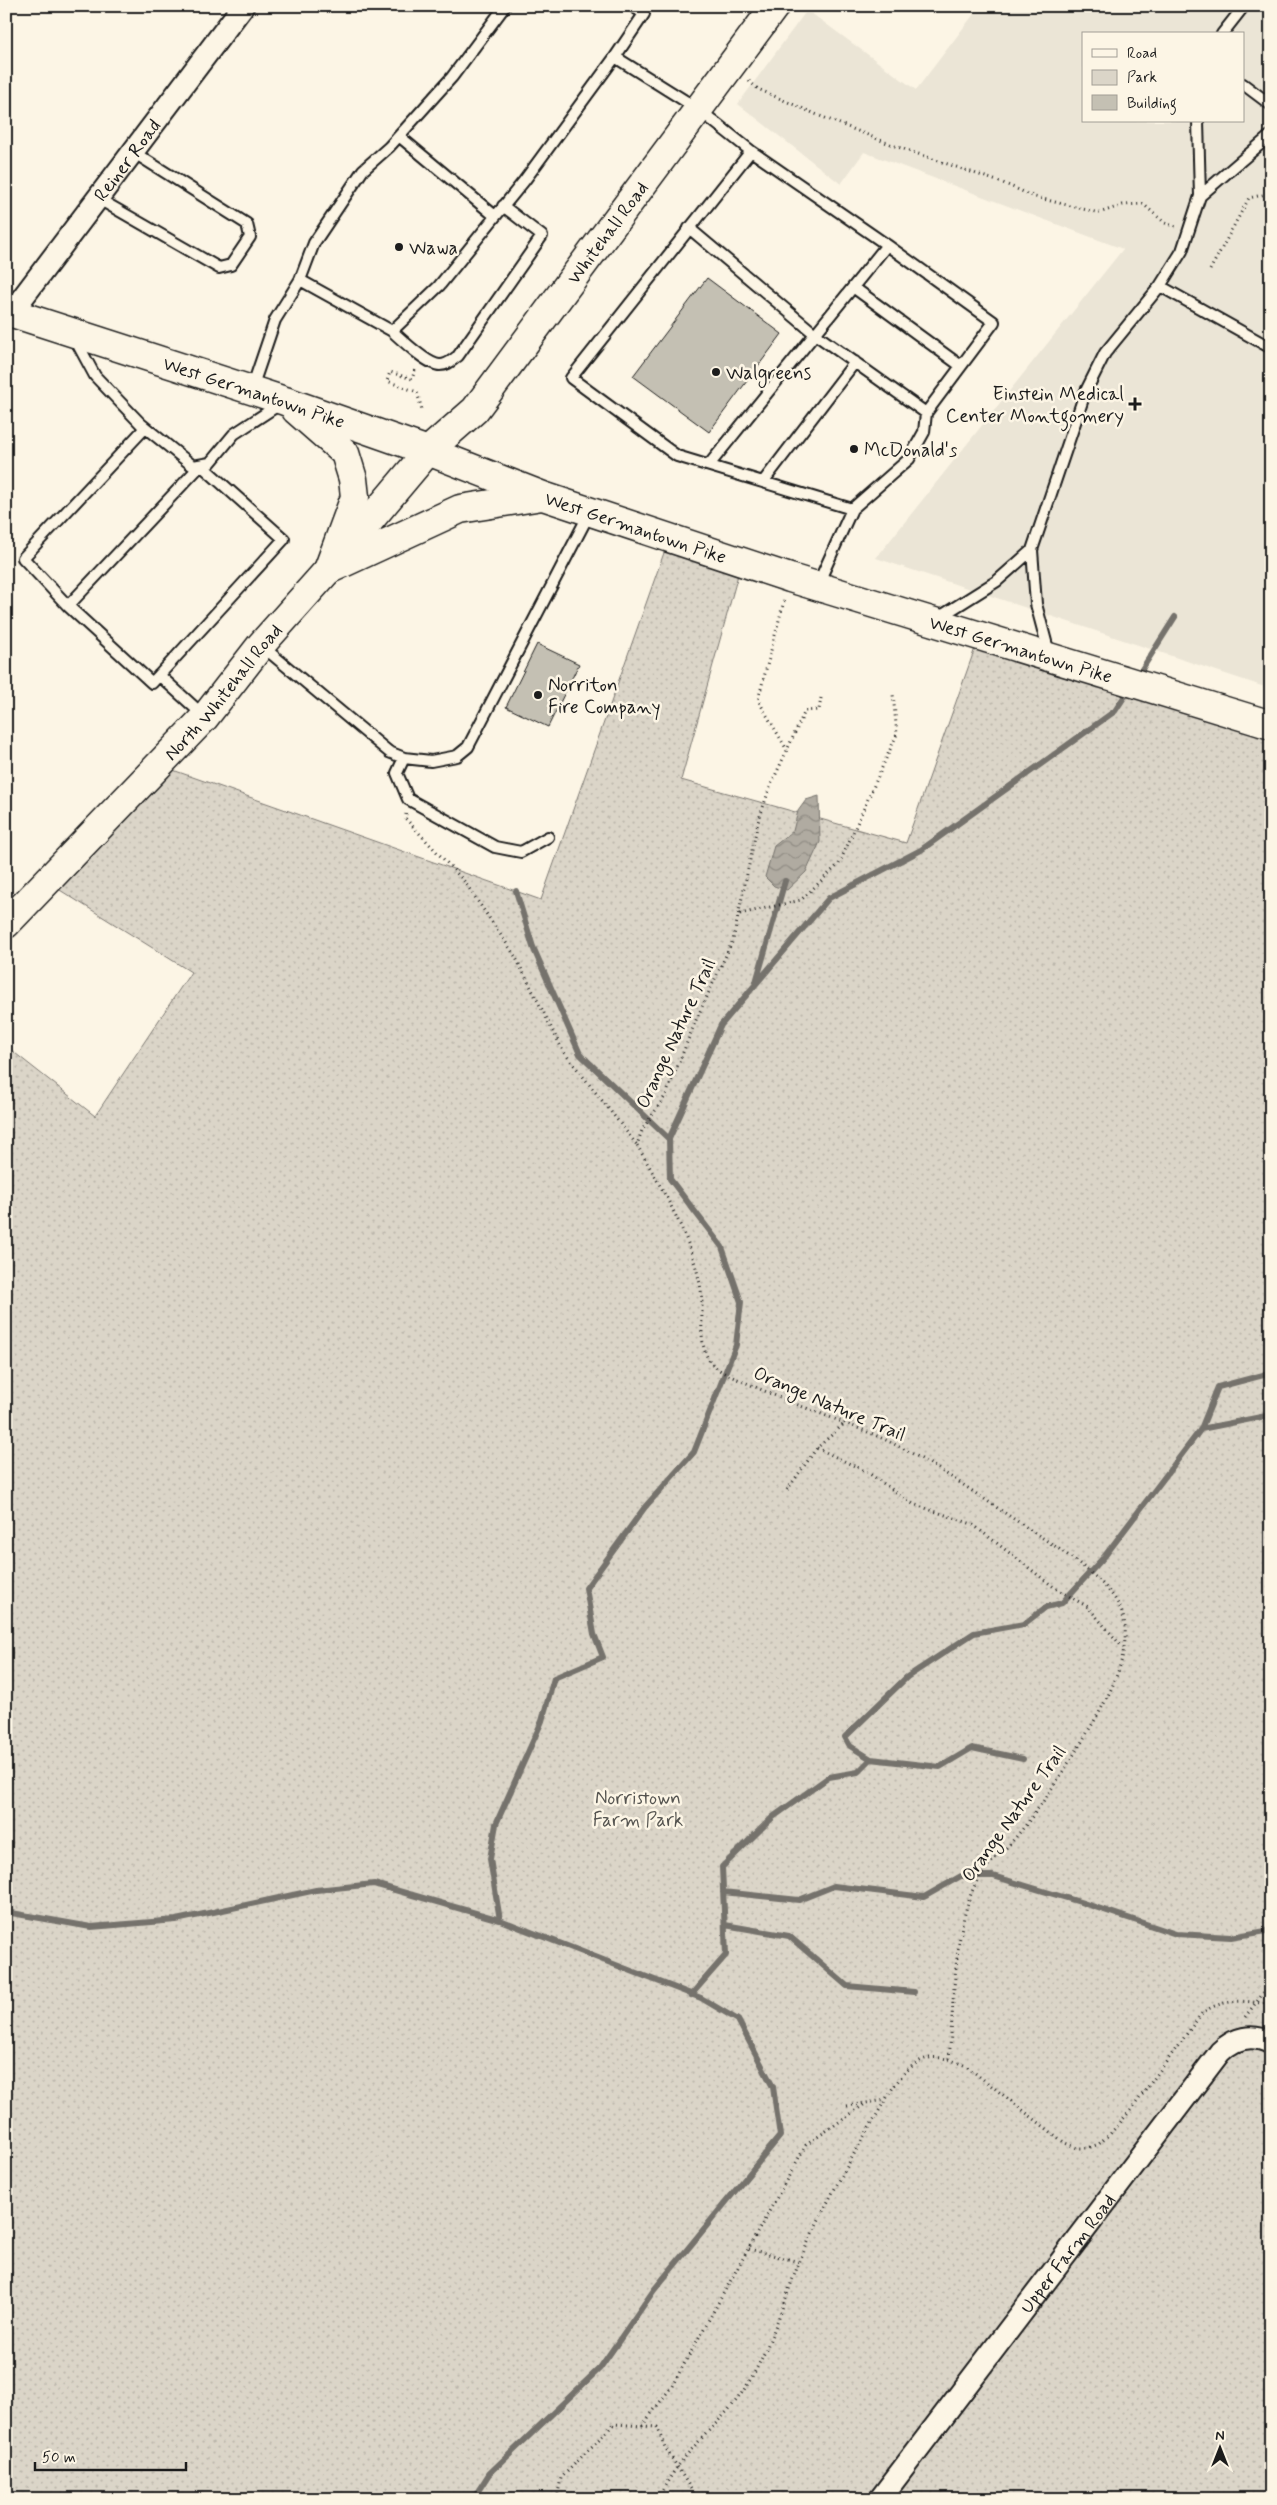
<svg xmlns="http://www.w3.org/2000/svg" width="1277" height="2505" viewBox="0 0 1277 2505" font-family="Mynerve,sans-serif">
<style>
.built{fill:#ebe5d6;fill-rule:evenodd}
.green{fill:url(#green-dots);stroke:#7c7872}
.water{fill:url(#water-waves);stroke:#75726c}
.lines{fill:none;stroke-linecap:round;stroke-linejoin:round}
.stream{stroke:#75726c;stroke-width:6}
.building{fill:#c4c0b3;stroke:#1c1c1c}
.service-casing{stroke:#1c1c1c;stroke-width:14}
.minor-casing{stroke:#1c1c1c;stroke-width:25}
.secondary-casing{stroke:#1c1c1c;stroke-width:31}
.primary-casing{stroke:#1c1c1c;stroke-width:31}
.path{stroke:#1c1c1c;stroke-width:3;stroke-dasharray:1 4;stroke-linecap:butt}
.service{stroke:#fcf5e5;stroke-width:10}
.minor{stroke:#fcf5e5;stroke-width:21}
.secondary{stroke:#fcf5e5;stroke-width:28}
.primary{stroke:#fcf5e5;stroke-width:28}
.poi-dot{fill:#1c1c1c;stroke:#fcf5e5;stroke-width:2}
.labels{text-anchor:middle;stroke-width:5;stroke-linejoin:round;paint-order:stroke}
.street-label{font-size:19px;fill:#1c1c1c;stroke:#fcf5e5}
.poi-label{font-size:19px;fill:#1c1c1c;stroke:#fcf5e5;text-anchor:start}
.park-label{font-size:19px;fill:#555450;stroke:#fcf5e5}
</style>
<defs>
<pattern id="green-dots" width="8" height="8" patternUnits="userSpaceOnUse" patternTransform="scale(1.25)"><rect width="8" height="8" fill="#dbd5c8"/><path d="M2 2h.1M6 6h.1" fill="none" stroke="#bbb6ab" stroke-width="1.8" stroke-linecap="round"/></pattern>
<pattern id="water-waves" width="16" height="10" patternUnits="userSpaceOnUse" patternTransform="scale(1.25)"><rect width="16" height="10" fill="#b0aba1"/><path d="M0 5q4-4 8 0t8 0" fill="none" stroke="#8e8a82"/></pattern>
</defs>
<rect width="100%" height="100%" fill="#fcf5e5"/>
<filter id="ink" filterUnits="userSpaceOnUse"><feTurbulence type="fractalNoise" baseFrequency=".02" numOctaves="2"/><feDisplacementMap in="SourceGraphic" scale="10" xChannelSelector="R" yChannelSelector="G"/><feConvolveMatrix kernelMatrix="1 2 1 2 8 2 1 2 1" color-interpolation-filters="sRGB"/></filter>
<g filter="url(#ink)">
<!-- built -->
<path class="built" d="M980,6H1271V689L876,558L1123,249L864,152L841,184L738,104L807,10L916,90ZM1083,34H1243V121H1083Z"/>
<!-- green -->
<path class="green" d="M671,533L741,564L681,780L906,843L979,637L1271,727V2499H6V1046L95,1116L191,972L47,882L170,769L541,900Z"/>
<!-- water -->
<path class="water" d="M819,796L820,842L806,872L787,890L774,886L765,877L774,846L793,831L798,811L806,800Z"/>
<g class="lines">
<!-- stream -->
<path class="stream" d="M1137,677L1175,617
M516,891L533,947L580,1054L669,1139
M756,982L785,881
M1201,1429L1218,1387L1271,1373
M871,1759L940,1767L972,1748L1023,1759
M723,1892L799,1900L834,1886L924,1897L961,1876H993L1080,1902L1176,1934L1231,1937L1266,1931L1271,1928
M6,1912L91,1927L176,1920L316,1890L374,1884L500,1920L701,1998L738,2020L773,2087L780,2136L654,2290L600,2368L489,2474L473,2499
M500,1920L490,1859L496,1824L542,1721L554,1678L603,1657L594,1634L586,1588L645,1507L694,1452L736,1345L741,1302L722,1247L670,1179L669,1139L721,1025L829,898L921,850L1115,711L1130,688
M725,1925L789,1936L847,1986L914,1992
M691,1995L726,1955L722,1867L773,1817L829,1777L858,1772L871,1759L850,1746L845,1737L907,1677L974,1633L1024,1624L1046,1607L1062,1603L1104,1557L1201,1429L1271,1415"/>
</g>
<!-- building -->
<path class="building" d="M707,278L782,334L709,432L633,376Z
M537,644L579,664L548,727L506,707Z"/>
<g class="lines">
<defs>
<path id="service" d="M633,6L644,14L615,57L698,109L751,151L571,378L677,456L852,509
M1222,34L1244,6
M1243,84L1271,105
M399,136L495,216
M1200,196L1271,135
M97,198L219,268L231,265L250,237L247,224L133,152
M689,228L815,334L926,413L994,322L887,245
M300,280L392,331L439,286L524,181L615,57
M1160,286L1271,348
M853,287L961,366
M392,331C402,340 428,365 440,365C448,365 452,360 458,356L542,236L503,206
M75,339L95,376L141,424L193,466L210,463L234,434L280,404
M252,388L275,320L300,280L314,243L363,170L389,147L452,77L505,6
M709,465L887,245L751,151
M763,482L855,362
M817,586L852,509L909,459L924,432L926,413
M68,606L152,683L284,539L201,465L68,606L23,558L145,428
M938,618L997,581L1032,550
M262,646L389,752L404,758L431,761L457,756L468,747L590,512
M1049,653L1036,604L1032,550L1085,393L1105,353L1160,286L1182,251L1200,196L1198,121
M159,675L204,716
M404,758L397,773L408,799L495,847L521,852L548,837"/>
<g id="minor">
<path id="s1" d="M11,313L243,6"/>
<path id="s2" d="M880,2499L1220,2052C1234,2038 1252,2033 1271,2043"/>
</g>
<g id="secondary">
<path id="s3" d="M6,924L205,717L261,645L328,570L428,451L475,410L775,6"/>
</g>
<g id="primary">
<path id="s4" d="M6,311L285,401L428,451L543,496L790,578L1271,725"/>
<path d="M296,410L345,453L353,479L355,497L328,570"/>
<path d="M328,570L460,509L542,496"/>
</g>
</defs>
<!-- service casing -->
<use href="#service" class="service-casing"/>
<!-- minor casing -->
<use href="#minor" class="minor-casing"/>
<!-- secondary casing -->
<use href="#secondary" class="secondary-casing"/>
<!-- primary casing -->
<use href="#primary" class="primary-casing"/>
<!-- path -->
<path class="path" d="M749,81L758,89L820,116L895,146L1003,183L1035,197L1099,213L1123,205L1143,204L1165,223L1176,227
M1210,270L1249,198L1271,193
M415,370L412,379L390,372L387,381L417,392L422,410
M784,601L758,700L787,750
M821,698L819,710L805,711L770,787L758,822L733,940L696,1020L666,1095L642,1130L637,1145C662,1189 693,1239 701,1290C705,1316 694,1353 718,1369C728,1376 740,1380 751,1385C790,1403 831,1417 870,1433C923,1455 970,1490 1017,1521C1048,1542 1091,1567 1113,1596C1125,1612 1127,1629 1124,1648C1118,1685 1097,1716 1078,1748C1058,1779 1039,1810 1015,1838C1004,1852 987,1863 978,1879C953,1924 954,2007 949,2059
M406,814L405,818L464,881L515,956L563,1051L637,1145
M740,914L801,900L839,864L897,734L893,694
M817,1448L867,1472L913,1504L972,1524L1055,1588L1088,1607L1124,1649
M787,1490L817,1448L844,1424
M1245,2017L1271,1983
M847,2106L885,2100
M749,2249L799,2262
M642,2426L672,2386L806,2145L865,2104
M557,2499L561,2478L614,2424L657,2427L665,2447L697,2499
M658,2499C667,2481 678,2464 692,2449C712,2426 735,2407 750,2380C773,2342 784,2299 801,2258C821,2211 847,2166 873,2121C885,2101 900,2070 922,2060C937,2054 952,2060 966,2066L1065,2143L1077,2148H1088L1099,2144L1109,2135L1131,2110L1202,2013C1223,1998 1247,2000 1271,2005"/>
<!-- service -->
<use href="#service" class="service"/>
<!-- minor -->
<use href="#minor" class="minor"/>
<!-- secondary -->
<use href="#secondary" class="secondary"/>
<!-- primary -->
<use href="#primary" class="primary"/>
</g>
</g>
<!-- markers -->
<g class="poi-dot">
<circle cx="399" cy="247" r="5"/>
<circle cx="716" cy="372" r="5"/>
<path d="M1132.5 396.5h5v5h5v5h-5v5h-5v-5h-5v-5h5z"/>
<circle cx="854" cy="449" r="5"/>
<circle cx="538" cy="695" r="5"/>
</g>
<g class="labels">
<!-- street labels -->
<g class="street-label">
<text dy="7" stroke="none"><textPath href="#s1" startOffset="192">Reiner Road</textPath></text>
<text dy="7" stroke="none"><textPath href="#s3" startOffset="918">Whitehall Road</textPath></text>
<text dy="7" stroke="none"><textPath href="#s4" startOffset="261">West Germantown Pike</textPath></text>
<text dy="7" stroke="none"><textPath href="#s4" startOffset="666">West Germantown Pike</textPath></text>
<text dy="7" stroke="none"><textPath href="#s4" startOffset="1070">West Germantown Pike</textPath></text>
<text dy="7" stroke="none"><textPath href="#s3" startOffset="318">North Whitehall Road</textPath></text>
<text transform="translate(675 1033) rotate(-65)" y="7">Orange Nature Trail</text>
<text transform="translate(830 1403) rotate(23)" y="7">Orange Nature Trail</text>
<text transform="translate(1013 1813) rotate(-54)" y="7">Orange Nature Trail</text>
<text dy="7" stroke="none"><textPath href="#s2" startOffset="309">Upper Farm Road</textPath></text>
</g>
<!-- poi labels -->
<g class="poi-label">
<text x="409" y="254">Wawa</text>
<text x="726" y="379">Walgreens</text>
<text x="1124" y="400" text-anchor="end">Einstein Medical<tspan x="1124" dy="22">Center Montgomery</tspan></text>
<text x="864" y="456">McDonald's</text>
<text x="548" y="691">Norriton<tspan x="548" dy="22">Fire Company</tspan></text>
</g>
<!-- park labels -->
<g class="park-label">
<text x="638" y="1804">Norristown<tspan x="638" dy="22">Farm Park</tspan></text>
</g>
</g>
<!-- margin -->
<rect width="1277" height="2505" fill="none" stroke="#fcf5e5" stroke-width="25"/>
<rect x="12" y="12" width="1252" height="2480" fill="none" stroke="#1c1c1c" stroke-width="2" filter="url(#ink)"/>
<!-- legend -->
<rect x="1082" y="32" width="162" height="90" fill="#fcf5e5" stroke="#a29e95"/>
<rect x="1092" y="49" width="25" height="8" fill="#fcf5e5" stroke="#a29e95"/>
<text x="1127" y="58" font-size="15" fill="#1c1c1c">Road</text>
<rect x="1092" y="70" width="25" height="15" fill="#dbd5c8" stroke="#a29e95"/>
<text x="1127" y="82" font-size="15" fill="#1c1c1c">Park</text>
<rect x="1092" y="95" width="25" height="15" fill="#c4c0b3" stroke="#a29e95"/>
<text x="1127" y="108" font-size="15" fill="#1c1c1c">Building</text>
<!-- north arrow -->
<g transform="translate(1220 2448)" stroke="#fcf5e5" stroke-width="4" paint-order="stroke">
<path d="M0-4L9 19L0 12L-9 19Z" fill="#1c1c1c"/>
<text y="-8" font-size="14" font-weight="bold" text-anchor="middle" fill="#1c1c1c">N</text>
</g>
<!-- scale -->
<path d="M35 2462v8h151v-8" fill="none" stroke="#1c1c1c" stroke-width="2.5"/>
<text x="42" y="2462" font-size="15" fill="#1c1c1c" stroke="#fcf5e5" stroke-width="4" paint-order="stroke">50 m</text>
</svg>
